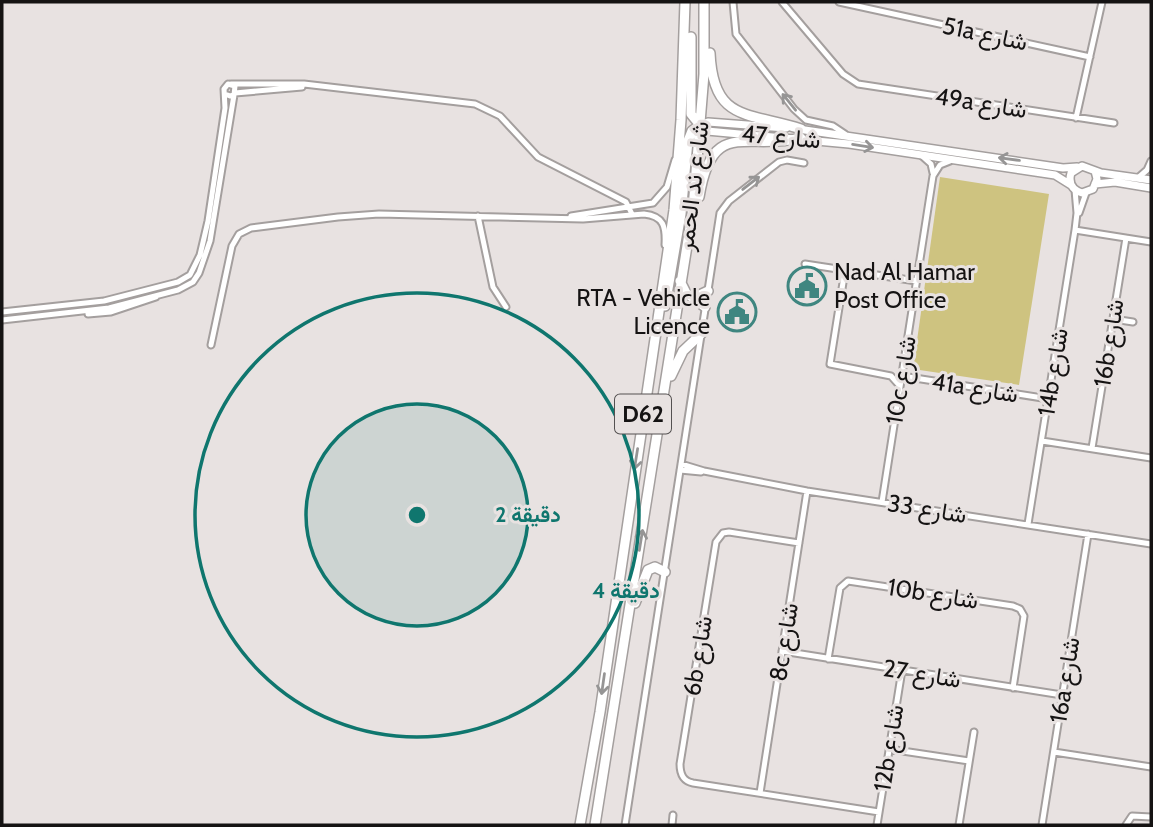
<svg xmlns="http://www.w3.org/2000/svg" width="1153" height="827" viewBox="0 0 1153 827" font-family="Cabin,Vazirmatn,sans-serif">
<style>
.green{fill:#cec380}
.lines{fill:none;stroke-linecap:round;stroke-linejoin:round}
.minor-casing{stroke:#a49f9e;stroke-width:9}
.tertiary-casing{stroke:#a49f9e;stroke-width:10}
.primary-casing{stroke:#a49f9e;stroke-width:12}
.minor{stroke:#fff;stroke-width:5}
.tertiary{stroke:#fff;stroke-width:7}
.primary{stroke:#fff;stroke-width:9}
.oneway{stroke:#969595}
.ring{fill:none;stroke:#0f766e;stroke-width:3.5}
.labels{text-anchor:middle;stroke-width:6;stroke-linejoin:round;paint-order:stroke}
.shield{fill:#e8e2e1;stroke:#545151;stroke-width:2}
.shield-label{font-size:23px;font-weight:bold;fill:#151313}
.street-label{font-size:24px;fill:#151313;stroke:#e8e2e1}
.poi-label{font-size:24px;fill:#151313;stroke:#e8e2e1;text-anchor:start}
.centre{fill:#0f766e;stroke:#e8e2e1;stroke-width:3.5}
.ring-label{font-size:21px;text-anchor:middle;font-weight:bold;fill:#0f766e;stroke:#e8e2e1;stroke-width:6;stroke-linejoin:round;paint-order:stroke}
</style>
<rect width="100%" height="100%" fill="#e8e2e1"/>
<!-- green -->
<path class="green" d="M940,177L1049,194L1019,385L913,369Z"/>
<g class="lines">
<defs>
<path id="minor" d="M733,2L736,34L794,109L806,120L833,126L845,134
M782,2L843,74L858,84L1114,123
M839,2L1090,57
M231,84H304L475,104L500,116L538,157L626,202L632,214
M235,93L302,87
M1076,118L1102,2
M922,156L931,164L933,173
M1139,177L1147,170L1151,161
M1079,213L1086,193
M478,216L493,287L506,307
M571,216L653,203L667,187L675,160
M1075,230L1151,242
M805,264L916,281
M845,270L830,364L891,376L900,386
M2,312L104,301L178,282L190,275L200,255L208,221L225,108L224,89L228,84L235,86L234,95L230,96L225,94
M88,314L111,312L156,297
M1113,319L1133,322
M2,320L109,308L178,290L193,282L199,273L210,241L234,95
M211,345L232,246L239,234L251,228L338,217L379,214L583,219L644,214C664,216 666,227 665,245
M902,376L1049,399
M1042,441L1151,458
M1092,448L1126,238
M681,464L704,471L807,491L1151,544
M680,470L701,472
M882,502L933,176L940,165L950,161
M1028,524L1075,230L1077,213L1075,190
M799,543L729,532L723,533L716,542L680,764C680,774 683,781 693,783L879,812
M782,651L1062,695
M828,659L840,588L848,581L1013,606L1020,609L1024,616L1013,688
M889,749L969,761
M1054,752L1151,767
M760,793L807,491
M625,825L720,213L729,201L779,162L787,160L804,163
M672,825L673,815
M877,825L902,670
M959,825L974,732
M1042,825L1088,534
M1126,825L1132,816L1151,817"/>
<path id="tertiary" d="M700,125L708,122L786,128
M700,125L707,131L849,144L1055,175L1071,185
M798,129L1063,168L1077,167
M1095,171L1097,179L1093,189L1082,193C1072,190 1068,183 1071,173L1082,166L1101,173L1151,180
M1095,184L1115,182L1151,188"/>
<path id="primary" d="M710,53C713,122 748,112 801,129
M699,197C712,117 746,151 801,138
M680,281L686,293L705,307
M693,298L708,291
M665,306L681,214L688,141L692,131L700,125L691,114V37
M671,376L683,351L701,334
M635,603L648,570L655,567L665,572
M580,825L600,712L674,210L681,120L685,2
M595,825L693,208L704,74V2"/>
</defs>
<!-- minor casing -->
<use href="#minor" class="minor-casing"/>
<!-- tertiary casing -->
<use href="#tertiary" class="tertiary-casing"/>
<!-- primary casing -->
<use href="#primary" class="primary-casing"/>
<!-- minor -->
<use href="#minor" class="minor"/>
<!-- tertiary -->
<use href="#tertiary" class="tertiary"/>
<!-- primary -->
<use href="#primary" class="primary"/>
</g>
<!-- one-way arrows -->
<defs><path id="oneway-shaft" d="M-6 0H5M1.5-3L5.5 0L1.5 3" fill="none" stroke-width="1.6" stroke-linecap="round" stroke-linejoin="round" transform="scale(1.75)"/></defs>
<g class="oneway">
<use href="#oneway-shaft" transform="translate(789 102) rotate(-129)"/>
<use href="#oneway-shaft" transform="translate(863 146) rotate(9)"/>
<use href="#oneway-shaft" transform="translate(1009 159) rotate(-172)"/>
<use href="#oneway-shaft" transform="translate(751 183) rotate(-38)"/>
<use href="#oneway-shaft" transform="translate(636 459) rotate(99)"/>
<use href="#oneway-shaft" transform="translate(641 540) rotate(-81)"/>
<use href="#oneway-shaft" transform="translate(603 684) rotate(98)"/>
</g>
<!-- distance rings -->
<circle cx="417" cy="515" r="111" fill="#0f766e" fill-opacity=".12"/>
<g class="ring">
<circle cx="417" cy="515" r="111"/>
<circle cx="417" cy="515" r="222"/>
</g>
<!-- icons -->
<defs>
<symbol id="civic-ring" viewBox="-11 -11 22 22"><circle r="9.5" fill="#e8e2e1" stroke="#3f8680" stroke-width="1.5"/><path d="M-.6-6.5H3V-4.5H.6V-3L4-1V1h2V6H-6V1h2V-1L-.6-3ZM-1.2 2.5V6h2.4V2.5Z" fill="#3f8680"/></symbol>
</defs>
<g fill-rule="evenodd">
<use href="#civic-ring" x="785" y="264" width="44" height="44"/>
<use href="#civic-ring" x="715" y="290" width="44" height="44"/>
</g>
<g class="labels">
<!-- shield labels -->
<rect class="shield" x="615" y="394.5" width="56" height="39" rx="5"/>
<g class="shield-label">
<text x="643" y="422">D62</text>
</g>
<!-- street labels -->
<g class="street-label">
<text transform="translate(985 34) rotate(12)" y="8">51a شارع</text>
<text transform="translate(981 103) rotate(9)" y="8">49a شارع</text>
<text transform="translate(781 137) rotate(5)" y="8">شارع 47</text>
<text transform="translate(693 186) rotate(-83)" y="8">شارع ند الحمر</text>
<text transform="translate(1109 343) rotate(-81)" y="8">16b شارع</text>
<text transform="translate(1053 372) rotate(-81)" y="8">14b شارع</text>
<text transform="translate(901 380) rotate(-81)" y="8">10c شارع</text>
<text transform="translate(975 388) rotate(9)" y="8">41a شارع</text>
<text transform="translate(927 509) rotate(9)" y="8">شارع 33</text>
<text transform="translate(933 594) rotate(9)" y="8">10b شارع</text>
<text transform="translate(784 642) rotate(-81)" y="8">8c شارع</text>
<text transform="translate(698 656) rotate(-81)" y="8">6b شارع</text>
<text transform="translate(922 674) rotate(9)" y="8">شارع 27</text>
<text transform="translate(1065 680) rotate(-81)" y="8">16a شارع</text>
<text transform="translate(889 748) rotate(-81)" y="8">12b شارع</text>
</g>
<!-- poi labels -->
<g class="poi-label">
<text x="834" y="280">Nad Al Hamar<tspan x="834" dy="28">Post Office</tspan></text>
<text x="710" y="306" text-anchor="end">RTA - Vehicle<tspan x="710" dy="28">Licence</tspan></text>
</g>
</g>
<circle cx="417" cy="515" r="10" class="centre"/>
<g class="ring-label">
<text x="528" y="522">2 دقيقة</text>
<text x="626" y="598">4 دقيقة</text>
</g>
<!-- border -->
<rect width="1153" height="827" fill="none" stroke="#151313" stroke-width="7"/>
</svg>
